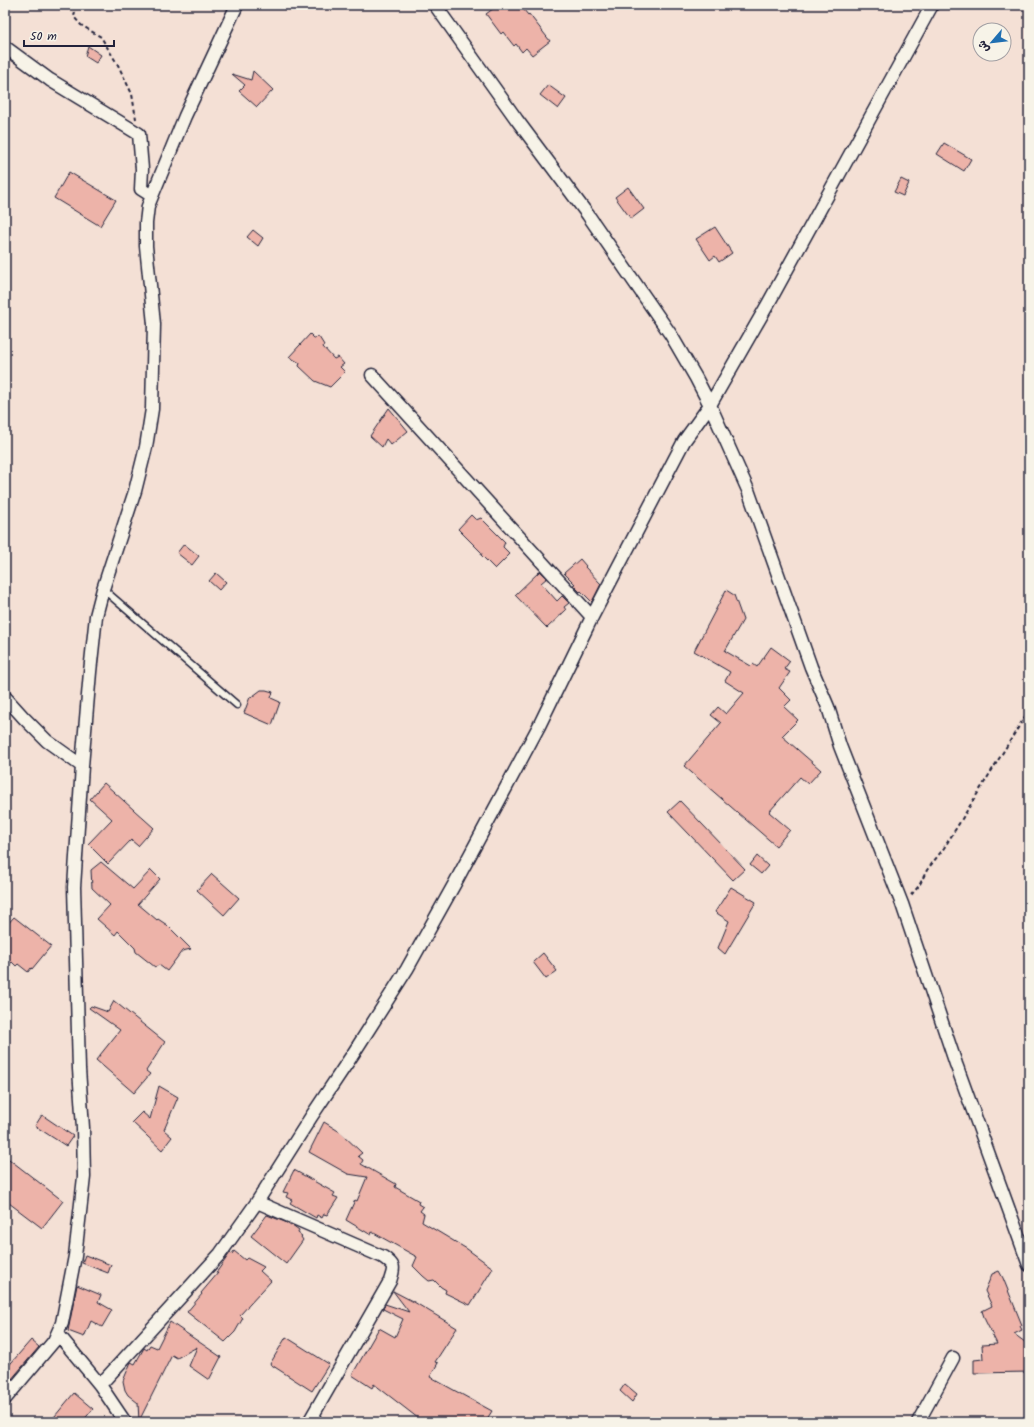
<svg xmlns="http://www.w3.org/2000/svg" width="1034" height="1427" viewBox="0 0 1034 1427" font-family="Kalam,'Playpen Sans Arabic',sans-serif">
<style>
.building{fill:#edb3a9;stroke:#22223b}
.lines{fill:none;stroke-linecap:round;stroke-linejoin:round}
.service-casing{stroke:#22223b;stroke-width:9}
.minor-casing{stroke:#22223b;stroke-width:15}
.path{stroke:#22223b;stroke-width:2;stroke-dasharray:4 3;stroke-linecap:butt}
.service{stroke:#f7f3e8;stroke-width:6}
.minor{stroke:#f7f3e8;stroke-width:12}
</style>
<rect width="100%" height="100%" fill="#f4e0d5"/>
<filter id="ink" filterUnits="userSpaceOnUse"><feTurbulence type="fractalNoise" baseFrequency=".025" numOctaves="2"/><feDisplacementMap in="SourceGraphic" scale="8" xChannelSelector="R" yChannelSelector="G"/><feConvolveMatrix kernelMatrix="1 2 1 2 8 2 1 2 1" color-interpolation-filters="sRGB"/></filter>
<g filter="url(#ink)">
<!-- building -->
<path class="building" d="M498,5H520L528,15L529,14L550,41L532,55L526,48L522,52L516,44L514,46L503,32L501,34L486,14Z
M88,46L101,55L96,63L85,56Z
M253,71L273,90L257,107L239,91L245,85L232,74L251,80Z
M548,85L566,98L558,109L540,95Z
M944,143L971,159L964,171L937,154Z
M69,172L116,200L100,226L54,198Z
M901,179L909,183L903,196L894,192Z
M628,187L644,209L631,219L615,197Z
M715,227L732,253L719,262L715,256L710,260L696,239Z
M253,230L263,238L258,246L247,237Z
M310,334L314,338L319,337L324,345L323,347L334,359L338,357L344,364L340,367L345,372L330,387L315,381L299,366L300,363L289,357Z
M389,408L408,431L391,445L386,439L382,447L370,436Z
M471,515L476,520L481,518L505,542L503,547L510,554L495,569L481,555L482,553L458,529Z
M184,544L199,556L192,565L177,553Z
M580,559L586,566L585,567L601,584L592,602L581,591L580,592L573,585L575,584L564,573Z
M540,571L547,578L541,583L557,601L562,596L569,603L564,607L566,610L547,628L515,595Z
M216,573L226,582L219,590L209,581Z
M726,590L734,595L743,620L725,651L751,666L753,664L757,667L771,647L790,661L784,669L790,672L779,688L791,700L784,707L798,720L782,736L821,770L808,784L800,777L769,812L790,830L776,846L684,766L721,723L711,715L718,707L726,714L744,693L725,681L730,672L694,651Z
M261,690H266L273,692L271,698L280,702L272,725L244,713L250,697L253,696Z
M104,783L154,828L138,846L131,840L108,864L88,844L112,819L90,799Z
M680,801L745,869L733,880L668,812Z
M757,856L768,866L761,874L750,865Z
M101,862L133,889L151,870L160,879L138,904L157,920L158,919L167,925L191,949L182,951L167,971L159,965L155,967L136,952L135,948L118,931L115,935L97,919L110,905L92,888L91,870Z
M212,874L239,898L224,915L197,890Z
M731,887L756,902L725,954L718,948L729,921L715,912Z
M14,917L51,946L32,969L31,968L28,972L18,964L16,966L12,962L10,964L5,960V927Z
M543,953L557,971L546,979L533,962Z
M114,1001L165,1042L146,1071L150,1074L134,1093L96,1060L120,1030L89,1008L91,1006L108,1012Z
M159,1086L178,1097L164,1130L172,1137L162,1150L132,1122L142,1112L150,1119Z
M42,1115L73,1136L66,1146L35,1126Z
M324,1122L340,1132L362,1153L358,1156L363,1160L361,1164L396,1184L395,1187L419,1201L418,1204L423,1207L420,1211L424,1214L422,1222L467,1249L493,1268L470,1305L445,1293L446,1290L441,1287L434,1280L429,1281L423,1276L413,1266L417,1257L372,1232L371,1235L346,1220L355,1200L357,1201L367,1177L348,1174L309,1152Z
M5,1156L63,1201L42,1228L5,1200Z
M294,1170L335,1193L333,1196L338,1198L327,1215L324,1214L322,1218L317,1215L316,1218L290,1203L292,1200L286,1197L288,1193L283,1192Z
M267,1215L285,1222L291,1226L292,1225L295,1227L299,1230L298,1233L302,1236L301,1237L303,1240L286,1264L251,1236Z
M234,1251L245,1260L247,1258L264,1267L260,1271L271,1281L240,1315L243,1318L235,1332L225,1342L187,1312L202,1294L201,1293L218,1273H216L230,1253L232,1254Z
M85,1255L111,1265L108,1273L82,1263Z
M999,1271L1003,1278L1022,1325L1020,1326L1022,1330L1014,1334L1029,1345V1372L974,1373V1360L983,1359L982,1345L997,1344L985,1320L982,1311L992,1306L985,1291L992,1274Z
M77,1285L101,1295L98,1302L112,1310L102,1327L91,1321L84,1337L68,1331Z
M393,1291L414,1302L457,1328L435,1362L438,1363L430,1377L492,1411L485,1422H423L374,1384L372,1388L352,1375L379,1328L395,1337L403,1319L383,1309L385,1304L409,1312Z
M170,1322L221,1357L209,1380L189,1366L197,1347L177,1358L172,1355L139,1421L138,1403L128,1395L125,1390L123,1381L131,1362L135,1364L144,1348L147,1350L150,1345L157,1348Z
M286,1337L329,1364L312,1391L270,1364Z
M31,1340L39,1347L5,1387V1370Z
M625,1384L637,1394L632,1402L620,1391Z
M74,1393L93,1409L82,1422H50Z"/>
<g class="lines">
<defs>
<path id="service" d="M103,589L237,705"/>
<path id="minor" d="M435,5L517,120L588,215L671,335L696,378L710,405L748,490L811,667L828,707L840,746L902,904L956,1064L1029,1265
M5,47L50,80L139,134L142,169L141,189L152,196
M372,375L592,617
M5,697L24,718L47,741L82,766
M257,1202L383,1257C396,1266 394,1268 390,1281L309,1422
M58,1334L100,1385L125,1422
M100,1385L220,1254L257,1202L311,1117L353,1054L407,969L455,883L539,726L592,617L684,441L710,405L768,304L932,5
M5,1399L54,1341L62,1323L75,1256L84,1177L83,1128L79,1069L74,887L82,766L90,672L96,616L103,589L135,491L146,447L152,409L154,324L146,246V223L148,206L185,116L237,5
M918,1422L953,1358"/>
</defs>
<!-- service casing -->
<use href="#service" class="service-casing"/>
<!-- minor casing -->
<use href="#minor" class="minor-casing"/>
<!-- path -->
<path class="path" d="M76,5L74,17L81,25L101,37L118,65L132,94L136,119
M911,895L919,886L927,870L944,848L1029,710"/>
<!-- service -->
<use href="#service" class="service"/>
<!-- minor -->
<use href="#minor" class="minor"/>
</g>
</g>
<!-- margin -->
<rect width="1034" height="1427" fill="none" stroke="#f7f3e8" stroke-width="20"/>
<rect x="10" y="10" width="1014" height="1407" fill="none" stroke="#22223b" stroke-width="1.5" filter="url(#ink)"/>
<!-- north arrow -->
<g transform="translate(992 42) rotate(242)"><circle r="19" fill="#f7f3e8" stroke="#a29fa3"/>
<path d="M0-3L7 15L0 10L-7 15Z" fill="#1f6fb2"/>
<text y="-6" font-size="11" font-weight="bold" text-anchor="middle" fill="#22223b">ش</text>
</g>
<!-- scale -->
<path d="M24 40v6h90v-6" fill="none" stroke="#22223b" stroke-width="2"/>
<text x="30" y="40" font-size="12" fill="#22223b" stroke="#f7f3e8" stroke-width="3" paint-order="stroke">50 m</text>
</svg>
